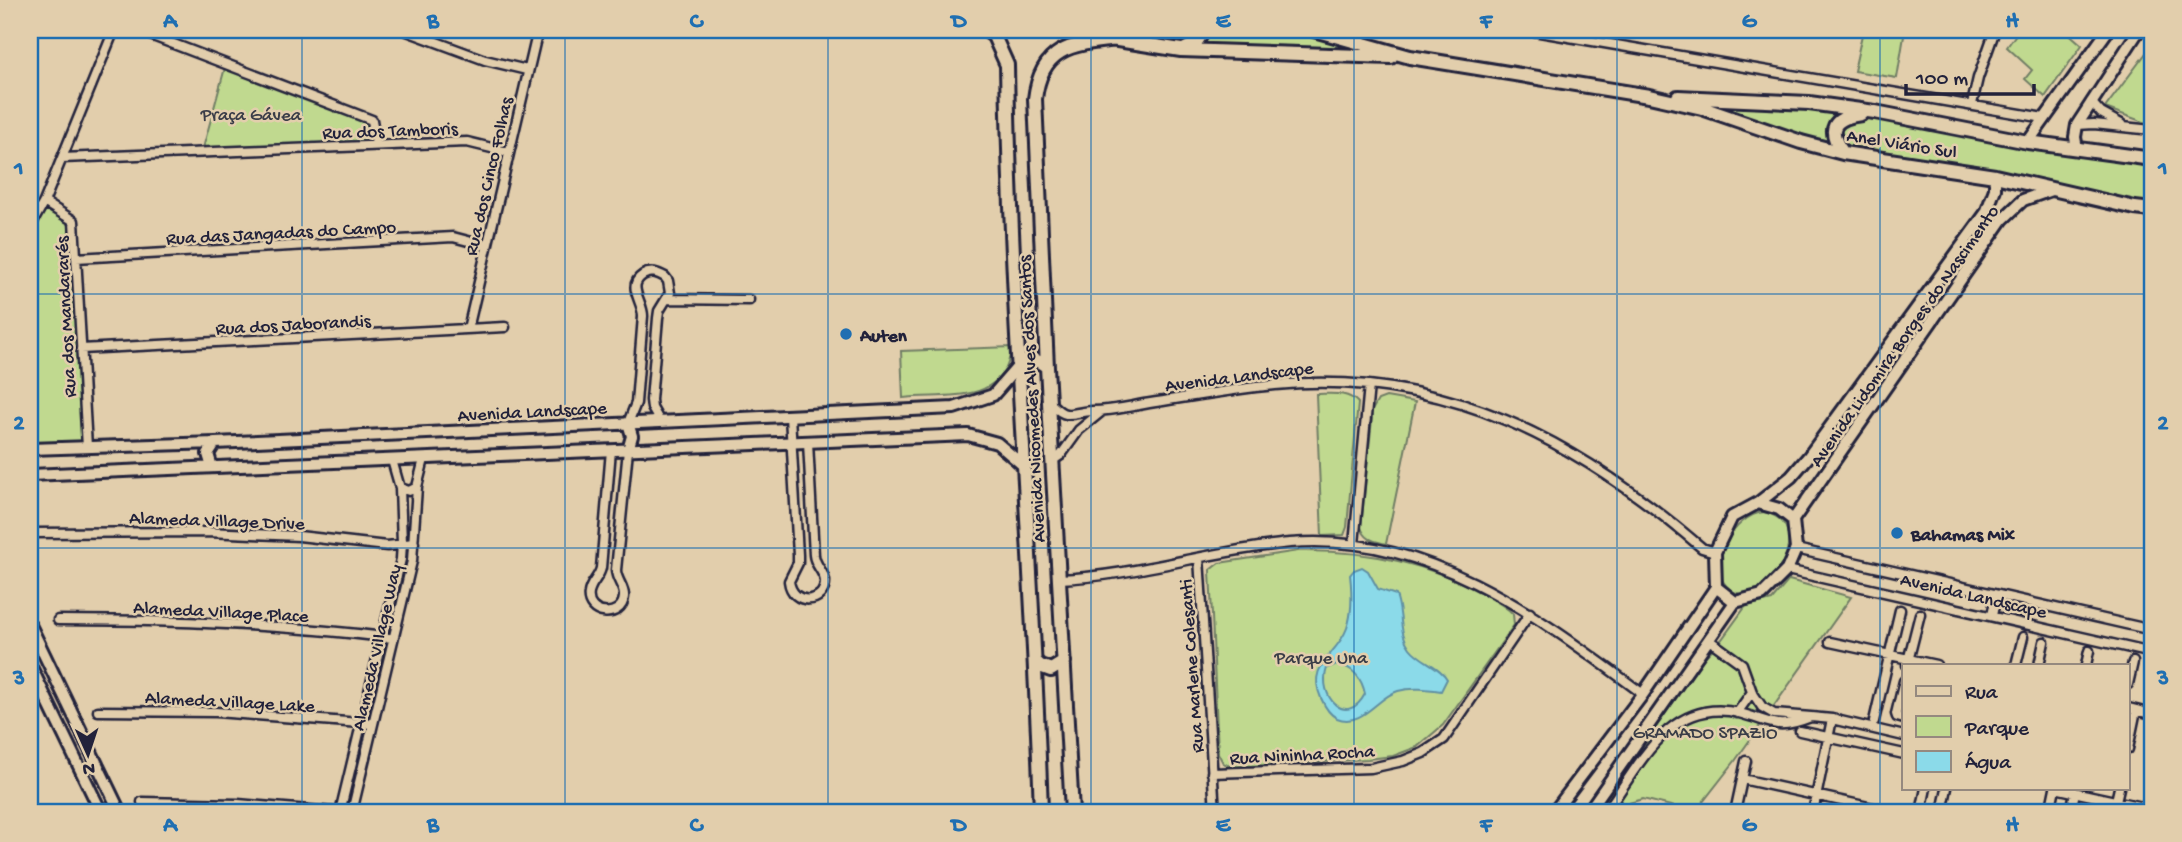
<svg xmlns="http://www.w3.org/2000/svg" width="2182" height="842" viewBox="0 0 2182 842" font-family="'Gochi Hand',sans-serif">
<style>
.green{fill:#c0d98f;stroke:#717e65;stroke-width:2}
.water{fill:#8bdae9;stroke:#6190a3;stroke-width:2;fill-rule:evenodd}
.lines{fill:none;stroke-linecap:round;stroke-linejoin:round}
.minor-casing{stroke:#22223b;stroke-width:13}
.tertiary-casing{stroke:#22223b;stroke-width:16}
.primary-casing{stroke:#22223b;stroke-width:18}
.minor{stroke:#e2ceac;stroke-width:8}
.tertiary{stroke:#e2ceac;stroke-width:10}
.primary{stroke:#e2ceac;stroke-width:12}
.grid{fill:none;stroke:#1f6fb2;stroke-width:2;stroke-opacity:0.55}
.poi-dot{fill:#1f6fb2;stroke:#e2ceac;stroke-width:2.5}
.labels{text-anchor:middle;stroke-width:5;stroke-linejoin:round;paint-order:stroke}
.park-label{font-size:19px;fill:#3a3d48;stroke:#e2ceac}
.street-label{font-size:19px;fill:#22223b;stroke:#e2ceac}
.poi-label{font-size:19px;font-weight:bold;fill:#22223b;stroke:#e2ceac;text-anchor:start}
.neatline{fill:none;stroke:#1f6fb2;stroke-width:2.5}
.grid-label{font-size:23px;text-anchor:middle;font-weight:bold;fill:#1f6fb2}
</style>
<rect width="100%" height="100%" fill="#e2ceac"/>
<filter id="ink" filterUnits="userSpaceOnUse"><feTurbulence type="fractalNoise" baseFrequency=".0143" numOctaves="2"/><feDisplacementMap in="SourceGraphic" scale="14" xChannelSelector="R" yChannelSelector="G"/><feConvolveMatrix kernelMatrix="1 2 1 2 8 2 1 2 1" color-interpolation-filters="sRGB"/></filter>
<g filter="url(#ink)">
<!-- green -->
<path class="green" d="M1054,30H1314L1410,57L1181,50Z
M1863,30H1905L1897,78L1854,71Z
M2019,30H2065L2082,45L2045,97L2025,79L2032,70L2007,47Z
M2152,45V125L2105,108Z
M226,64L372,120L376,144L202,152Z
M1649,96L1809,103L2152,159V210L1843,153Z
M44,202L74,221L87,447L30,449V227Z
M1012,347C1010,354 1009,362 1006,368C986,405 937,393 903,398L901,351Z
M1316,394C1331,394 1348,391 1358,403L1347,527L1344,535L1322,536Z
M1386,397L1415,402L1386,544C1374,541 1365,540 1361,527L1372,419L1371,412L1378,400Z
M1764,512C1822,525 1763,613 1731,590C1702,569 1734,514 1764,512Z
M1298,551C1362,550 1425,561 1481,593C1492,599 1505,605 1513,614L1514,625L1443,725L1417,747L1393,756L1368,759L1232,767L1223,763L1218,753L1210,570L1219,563Z
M1789,580L1851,597L1735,761L1695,812L1643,799L1597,812L1704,658L1722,639L1746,606L1772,600Z"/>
<!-- water -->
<path class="water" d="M1362,567L1368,571L1378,589L1396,595C1403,613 1398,632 1410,648C1420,661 1440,666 1447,679L1441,691C1427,689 1412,687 1398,691C1377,697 1362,728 1337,718C1330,715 1324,705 1321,698C1306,664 1337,656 1347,628C1353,611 1352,592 1350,575L1354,570ZM1337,664C1353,667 1362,679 1365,694C1347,728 1317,697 1327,668Z"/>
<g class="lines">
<defs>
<path id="minor" d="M137,30L372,120L376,144
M404,30L485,60L527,70
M1528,30L2044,118
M2091,102L2101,113L2121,124
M1972,104L1978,78L1995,30
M2077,125L2094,124L2152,130
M62,158L467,142L508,152
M44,202L74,221L87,447
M30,227L44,202L114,30
M76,258L453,237L487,246
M668,299L749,300
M468,329L538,30
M81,349L505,327
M1049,402C1054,406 1059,413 1066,414C1074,415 1083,411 1092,411C1110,411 1127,407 1144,404C1188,397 1232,389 1275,385C1445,369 1577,440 1702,548L1715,552
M790,416L798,555V563L789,581C792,607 826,604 825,581C824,571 815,566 814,555L808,442
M628,423L636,403L643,316C643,301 626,286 643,275C651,270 658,273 665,277L668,281L670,293L659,311L658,318L651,400L652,408L660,422
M611,450L601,568C599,578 590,583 589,593C585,616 622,620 624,597C625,587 616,580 616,570L628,450
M392,460L400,488L409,491L417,487L424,459
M1052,461L1061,455L1079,430L1101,412
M30,533L207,532L299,536L387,546L414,543
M1354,544L1369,385
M1796,549L2152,630
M1199,558L1215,812
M1787,570L2152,653
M1059,579C1135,576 1214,550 1290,543C1427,531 1539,617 1643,694
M1992,616L1996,595
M58,620C170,620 282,624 393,638
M1830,642L1936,665
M1907,665L1920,614
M2016,665L2023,637
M2039,665L2044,642
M2086,665L2089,651
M1904,681L1896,714L1897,717L1904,719
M2128,684L2133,662
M2128,708L2152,714
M98,711L216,712L373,724
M1737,713L1752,692
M1811,717L1832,719L1904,736
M1874,721L1900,610
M1800,731L1904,754
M2128,749L2136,710
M1212,773L1371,768L1403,761L1423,753L1444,739L1530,613
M1742,779L1891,812
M2055,788L2152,809
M2116,801L2119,788
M142,802L238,804L334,812
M340,812L401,559L402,543L400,488
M352,812L412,561L417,487
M1606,812C1638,767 1670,696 1739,713C1774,722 1775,731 1811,717L1774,714L1762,707L1752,692L1742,664L1709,640
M1735,812L1746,761
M1813,812L1832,719
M1921,812L1926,788
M1942,812L1947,788
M2050,812L2055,788
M2071,812L2074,797L2073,788"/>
<path id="tertiary" d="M2028,142L2108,30
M2077,149L2075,137L2077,125L2139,30
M628,423L632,436L628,450
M30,449L215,443L954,408L993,395L1020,364
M212,467L208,454L215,443
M30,475L968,435L997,443L1025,467
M1758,503L1791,477L1809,456L1986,213L1995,189V176
M1758,503L1779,509L1793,520L1796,549L1787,570L1762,595L1735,602L1716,587L1715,552L1732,517Z
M1793,520L2003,219L2023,200L2054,189
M30,625L120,812
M30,665L101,812
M1554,812L1643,694L1716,587
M1588,812L1735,602"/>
<path id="primary" d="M986,30L994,36L1007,65C1011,314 1033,563 1041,812
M1054,30L1181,50L1391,57
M1314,30L1410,57L1649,96L1702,108L1801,142L1843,153L1995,176L2135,208L2152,210
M1185,49L1195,44L1204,30
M1678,97L1809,103L1875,112L2028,142L2152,159
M1843,153C1826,129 1833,118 1861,114
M1020,364C1030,358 1038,359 1047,367
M1036,662L1040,666L1051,670L1064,662
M1072,812L1047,367L1035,99C1041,46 1073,44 1117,39"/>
</defs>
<!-- minor casing -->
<use href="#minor" class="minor-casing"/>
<!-- tertiary casing -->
<use href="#tertiary" class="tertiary-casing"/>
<!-- primary casing -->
<use href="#primary" class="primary-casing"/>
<!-- minor -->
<use href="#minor" class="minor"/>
<!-- tertiary -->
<use href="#tertiary" class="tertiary"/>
<!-- primary -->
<use href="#primary" class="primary"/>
</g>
</g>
<!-- grid -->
<path class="grid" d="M302,30V812M565,30V812M828,30V812M1091,30V812M1354,30V812M1617,30V812M1880,30V812M30,294H2152M30,548H2152"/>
<!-- markers -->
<g class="poi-dot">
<circle cx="846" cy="334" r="7"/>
<circle cx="1897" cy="533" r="7"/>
</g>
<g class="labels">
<!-- park labels -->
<g class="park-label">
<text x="251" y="120">Praça Gávea</text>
<text x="1321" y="663">Parque Una</text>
<text x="1705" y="738">GRAMADO SPAZIO</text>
</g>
<!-- street labels -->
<g class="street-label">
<text transform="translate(390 129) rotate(-2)" y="7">Rua dos Tamboris</text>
<text transform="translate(1902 142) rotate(9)" y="7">Anel Viário Sul</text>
<text transform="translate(487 176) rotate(-77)" y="7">Rua dos Cinco Folhas</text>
<text transform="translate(281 231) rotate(-3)" y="7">Rua das Jangadas do Campo</text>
<text transform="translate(64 317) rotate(-93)" y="7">Rua dos Mandararés</text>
<text transform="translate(293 323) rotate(-3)" y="7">Rua dos Jaborandis</text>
<text transform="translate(1903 335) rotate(-55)" y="7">Avenida Lidomira Borges do Nascimento</text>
<text transform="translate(1239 375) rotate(-7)" y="7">Avenida Landscape</text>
<text transform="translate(1030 399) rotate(-93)" y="7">Avenida Nicomedes Alves dos Santos</text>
<text transform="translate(532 410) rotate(-3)" y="7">Avenida Landscape</text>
<text transform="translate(217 519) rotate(2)" y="7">Alameda Village Drive</text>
<text transform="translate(1974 594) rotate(13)" y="7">Avenida Landscape</text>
<text transform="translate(221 610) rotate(3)" y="7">Alameda Village Place</text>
<text transform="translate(375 647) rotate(-77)" y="7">Alameda Village Way</text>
<text transform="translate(1190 666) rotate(-94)" y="7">Rua Marlene Colesanti</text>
<text transform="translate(230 700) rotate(3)" y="7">Alameda Village Lake</text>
<text transform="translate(1302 753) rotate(-3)" y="7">Rua Nininha Rocha</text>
</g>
<!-- poi labels -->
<g class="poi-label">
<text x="860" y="341">Auten</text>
<text x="1911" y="540">Bahamas Mix</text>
</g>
</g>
<!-- margin -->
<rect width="2182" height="842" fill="none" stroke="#e2ceac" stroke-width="77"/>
<!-- legend -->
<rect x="1902" y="664" width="228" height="126" fill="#e2ceac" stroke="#95897f" stroke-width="2"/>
<rect x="1916" y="686" width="35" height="10" fill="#e2ceac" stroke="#95897f" stroke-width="2"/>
<text x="1965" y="698" font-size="21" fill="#22223b">Rua</text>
<rect x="1916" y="716" width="35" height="21" fill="#c0d98f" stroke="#95897f" stroke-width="2"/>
<text x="1965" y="734" font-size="21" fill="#22223b">Parque</text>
<rect x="1916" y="751" width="35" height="21" fill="#8bdae9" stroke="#95897f" stroke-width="2"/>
<text x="1965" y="768" font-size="21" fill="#22223b">Água</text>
<!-- north arrow -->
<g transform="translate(88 754) rotate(177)" stroke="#e2ceac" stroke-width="5" paint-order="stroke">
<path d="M0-5L12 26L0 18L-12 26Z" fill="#22223b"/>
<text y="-10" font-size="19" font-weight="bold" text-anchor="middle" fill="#22223b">N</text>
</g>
<!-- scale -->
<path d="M1906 84v10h128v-10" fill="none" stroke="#22223b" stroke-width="3.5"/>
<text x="1916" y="84" font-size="21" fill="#22223b" stroke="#e2ceac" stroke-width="5" paint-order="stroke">100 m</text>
<rect x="38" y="38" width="2106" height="766" class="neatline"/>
<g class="grid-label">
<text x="170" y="27">A</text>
<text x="433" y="27">B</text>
<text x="696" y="27">C</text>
<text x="959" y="27">D</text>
<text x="1223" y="27">E</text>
<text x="1486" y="27">F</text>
<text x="1749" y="27">G</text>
<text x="2012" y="27">H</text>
<text x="19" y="174">1</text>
<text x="2163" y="174">1</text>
<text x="19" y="429">2</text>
<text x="2163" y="429">2</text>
<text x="19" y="684">3</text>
<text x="2163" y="684">3</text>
<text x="170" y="831">A</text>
<text x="433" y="831">B</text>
<text x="696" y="831">C</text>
<text x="959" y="831">D</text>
<text x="1223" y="831">E</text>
<text x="1486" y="831">F</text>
<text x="1749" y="831">G</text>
<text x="2012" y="831">H</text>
</g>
</svg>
